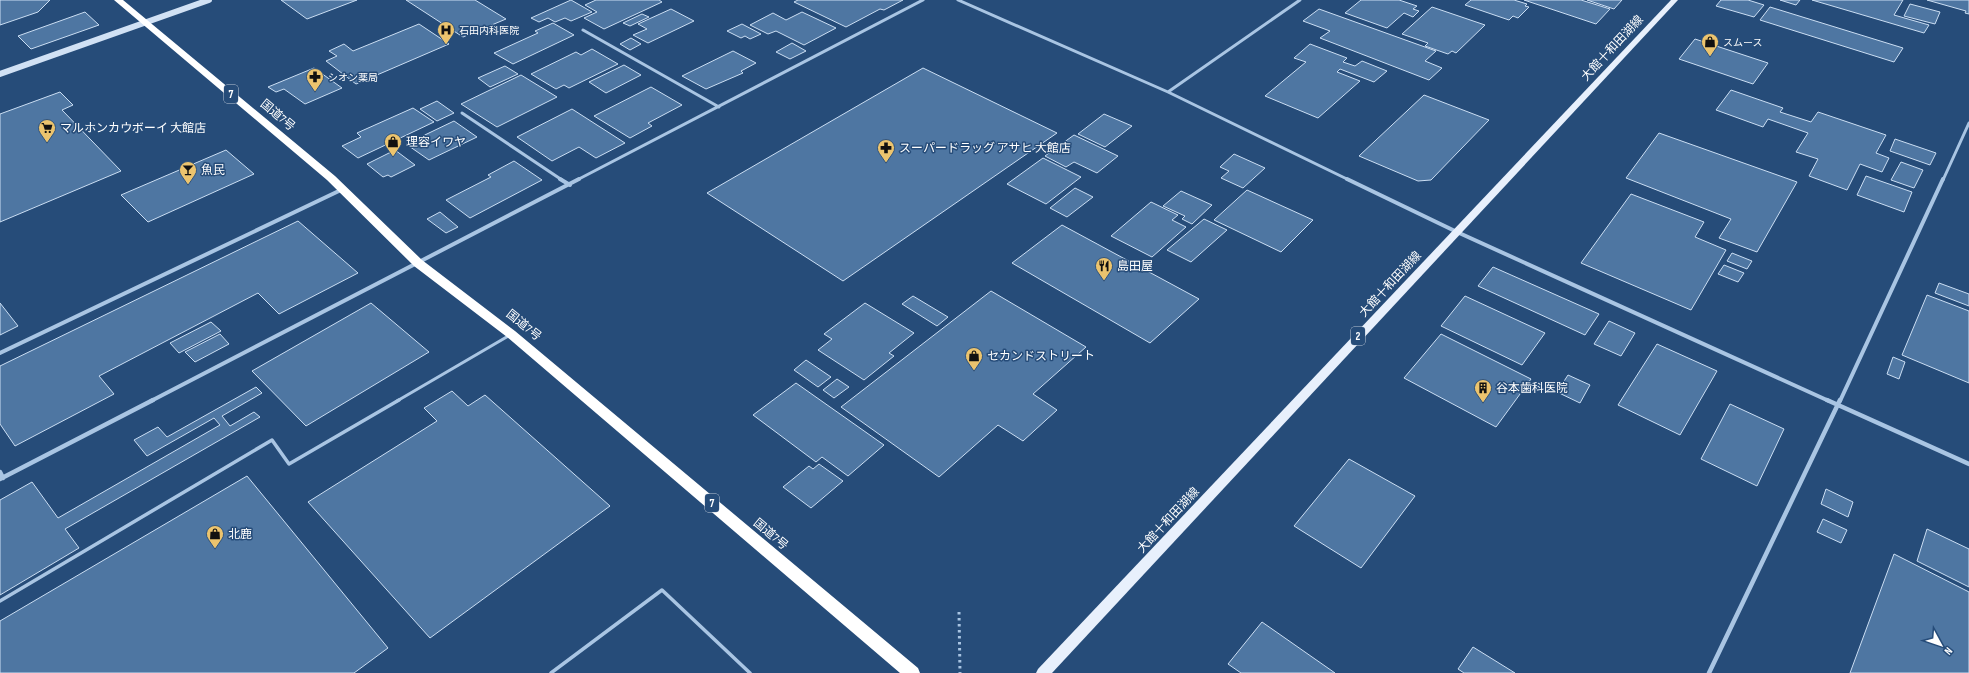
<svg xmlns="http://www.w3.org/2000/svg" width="1969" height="673" viewBox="0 0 1969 673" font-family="'Sofia Sans Condensed','Noto Sans JP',sans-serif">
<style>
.building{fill:#4e76a2;stroke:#cbdef3}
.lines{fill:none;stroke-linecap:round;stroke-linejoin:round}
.path{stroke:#a9c5e3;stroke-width:3;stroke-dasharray:2.5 3.5;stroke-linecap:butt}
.lane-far1{stroke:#a9c5e3;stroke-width:3}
.lane{stroke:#a9c5e3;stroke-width:3.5}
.street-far2{stroke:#a9c5e3;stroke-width:3}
.street-far1{stroke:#a9c5e3;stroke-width:4}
.street{stroke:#a9c5e3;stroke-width:4.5}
.secondary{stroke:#d1e1f4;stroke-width:6}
.primary{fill:#e8f0fc;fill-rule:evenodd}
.highway{fill:#fff;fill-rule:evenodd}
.labels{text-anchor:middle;stroke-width:3;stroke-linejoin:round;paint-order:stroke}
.far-poi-label{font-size:10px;fill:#fff;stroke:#264c79;text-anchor:start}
.shield{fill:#264c79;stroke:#bec9d7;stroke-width:1}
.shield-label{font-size:11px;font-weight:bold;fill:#fff}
.street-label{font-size:12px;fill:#fff;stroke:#264c79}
.poi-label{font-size:12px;fill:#fff;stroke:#264c79;text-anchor:start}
</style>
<rect width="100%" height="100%" fill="#264c79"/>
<!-- building -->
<path class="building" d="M0,0H50L38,12L0,25Z
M281,0H357L307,19Z
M406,0H475L506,19L463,37Z
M571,0L592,12L571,21L565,18L555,22L548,18L539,22L531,18Z
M596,0H659L662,2L604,29L584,18L597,12L585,5Z
M798,0H903L884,10L880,9L846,27L794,2Z
M1361,0H1399L1417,6L1413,9L1419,11L1413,17L1404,13L1387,28L1345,13Z
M1471,0H1514L1527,4L1525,6L1529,7L1518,18L1513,16L1509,20L1465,5Z
M1524,0H1581L1610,9L1596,24Z
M1587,0H1622L1614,9Z
M1721,0H1748L1764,5L1754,17L1716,6Z
M1780,0H1800L1796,5Z
M1812,0H1903L1894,15L1929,25L1924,33Z
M1927,0H1969V14L1965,13L1966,11Z
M1910,4L1940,12L1935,24L1904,16Z
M1432,7L1485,25L1456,53L1452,51L1448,54L1425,46L1428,43L1402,34Z
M1770,7L1903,48L1894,62L1760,20Z
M671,9L694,21L648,43L633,35L647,29L638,24Z
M1319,9L1436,51L1425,61L1442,68L1429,80L1320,38L1330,31L1303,21Z
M85,12L99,25L31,49L18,36Z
M802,12L836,28L804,45L776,31L768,34L750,25L773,13L786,20Z
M642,14L649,17L630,26L623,23Z
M553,23L574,35L513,64L494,53L538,33L535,31Z
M419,24L449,44L356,84L326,61L337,56L329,51L344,44L353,51Z
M742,24L761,34L750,39L745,36L741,38L727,31Z
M631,38L641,44L630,50L620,44Z
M1695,39L1768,63L1753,84L1679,59Z
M792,43L806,51L790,59L776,52Z
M1310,44L1347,58L1343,62L1355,66L1362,61L1387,71L1374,82L1340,69L1337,72L1360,81L1318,118L1265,96L1306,62L1294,58Z
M592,49L618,64L569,88L564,85L556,89L531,74L576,52L581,55Z
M733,51L756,63L741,71L743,73L706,89L682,76Z
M624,65L641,75L606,93L589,82Z
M505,66L518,74L490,87L478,78Z
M314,68L342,88L305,104L284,89L276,92L268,87Z
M923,68L1057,133L843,281L707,193Z
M521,75L557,97L497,127L461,104Z
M651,87L682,105L648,123L652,126L630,138L594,116Z
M1731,90L1783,108L1780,112L1811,122L1818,112L1886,135L1876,153L1889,158L1882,172L1860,164L1847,190L1809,176L1818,159L1796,152L1808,133L1768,119L1763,127L1716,110Z
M60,92L73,105L62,110L121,171L0,222V114Z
M1424,95L1489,120L1431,180L1418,181L1359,156Z
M437,101L454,113L437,121L420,109Z
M413,108L434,122L358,158L342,146L361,137L357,133Z
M572,109L625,143L596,158L579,147L552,161L517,137Z
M1104,114L1132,126L1105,147L1078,134Z
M454,121L477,137L429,160L406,144Z
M1659,133L1797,182L1757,252L1719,238L1731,219L1626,178Z
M1074,135L1118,156L1097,173L1074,162L1066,167L1045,156Z
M1895,139L1936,153L1930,165L1890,151Z
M226,150L254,174L148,222L121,195Z
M395,150L415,165L391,177L388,175L383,177L367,164Z
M1234,154L1265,168L1243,188L1221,178L1229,171L1220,167Z
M1043,158L1081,177L1046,204L1007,184Z
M514,161L542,180L470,218L446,200L491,177L488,175Z
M1901,162L1923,170L1914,188L1891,180Z
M1866,176L1912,192L1904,212L1857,195Z
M1075,188L1093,197L1067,217L1050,208Z
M1247,190L1313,220L1281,252L1214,220Z
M1181,191L1212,205L1192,224L1182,219L1185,216L1163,206Z
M1631,194L1704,222L1695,237L1726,250L1691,310L1581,263Z
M1151,202L1178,215L1172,220L1186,227L1152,257L1111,236Z
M440,212L458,227L446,233L427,219Z
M1204,219L1227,230L1191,262L1167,250Z
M298,221L358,273L279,314L258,293L99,376L114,394L15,446L0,424V366Z
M1062,225L1199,299L1150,343L1012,263Z
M1732,253L1752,261L1747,269L1727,261Z
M1724,265L1744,273L1738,282L1718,274Z
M1493,267L1599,314L1585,335L1478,286Z
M1939,283L1969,294V306L1935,293Z
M991,291L1086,347L1033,394L1057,410L1023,441L998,425L939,477L841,407Z
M1927,295L1969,311V383L1902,355Z
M913,296L948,317L937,326L902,304Z
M1465,296L1545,333L1522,365L1441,326Z
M0,303L18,326L0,335Z
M371,303L429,352L306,426L252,371Z
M865,303L914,333L889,353L894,356L864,380L818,350L832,339L824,334Z
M1609,321L1635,333L1621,356L1594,344Z
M211,322L221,331L179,353L170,343Z
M220,334L229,344L195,362L185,352Z
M1441,334L1531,379L1496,427L1404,378Z
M1657,344L1717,371L1680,435L1618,405Z
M1893,357L1905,362L1899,379L1887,374Z
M806,360L831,377L818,387L794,370Z
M1568,375L1590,385L1580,403L1557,392Z
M837,379L849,387L834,398L823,390Z
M796,383L884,445L848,476L822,457L816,462L753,415Z
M256,387L262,393L222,416L230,426L254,412L260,417L65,529L79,548L0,595V500L32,482L58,518L220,425L214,418L147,456L134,440L158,427L167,437Z
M452,391L468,406L485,395L610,506L430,638L308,502L437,421L424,408Z
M1730,404L1784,429L1757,486L1701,459Z
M1349,459L1415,496L1361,568L1294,526Z
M819,464L843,481L811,508L783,487L809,466L813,469Z
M247,476L388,648L354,673H0V621Z
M1826,489L1853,502L1848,517L1821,504Z
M1823,519L1847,530L1841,543L1817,532Z
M1927,529L1969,549V587L1917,561Z
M1894,554L1969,592V673H1850Z
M1262,622L1335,673H1241L1228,664Z
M1473,647L1515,673H1464L1458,669Z"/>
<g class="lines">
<!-- path -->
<path class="path" d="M959,612L960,673"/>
<!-- lane-far1 -->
<path class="lane-far1" d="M397,401L510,335"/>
<!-- lane -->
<path class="lane" d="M0,601L272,440L289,464L399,400
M551,673L662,590L750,673"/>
<!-- street-far2 -->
<path class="street-far2" d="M958,0L1168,92L1349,180
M583,30L719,107
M1168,92L1300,0
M462,113L562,180
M577,180L923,0
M1943,180L1969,123"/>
<!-- street-far1 -->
<path class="street-far1" d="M560,179L570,185
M1347,179L1457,232L1829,401
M0,353L343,189
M151,401L579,179
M1840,401L1943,179"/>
<!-- street -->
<path class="street" d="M1827,400L1969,464
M0,472L3,478
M0,479L153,400
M1709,673L1840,400"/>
<!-- secondary -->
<path class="secondary" d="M0,74L209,0"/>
<!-- primary -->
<path class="primary" d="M1671,0H1678L1052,673H1036L1038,669Z"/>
<!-- highway -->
<path class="highway" d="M114,0H123L335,176L422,260L515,331L918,668L920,673H900L507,337L414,266L327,180Z"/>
</g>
<!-- icons -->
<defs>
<symbol id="hospital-pin" viewBox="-11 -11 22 30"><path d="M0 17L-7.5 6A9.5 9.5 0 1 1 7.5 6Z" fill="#ecc46e" stroke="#264c79"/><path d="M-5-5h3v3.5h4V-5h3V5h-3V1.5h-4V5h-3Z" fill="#111"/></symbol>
<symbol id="shop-pin" viewBox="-11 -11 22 30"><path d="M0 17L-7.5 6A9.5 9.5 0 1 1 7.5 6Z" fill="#ecc46e" stroke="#264c79"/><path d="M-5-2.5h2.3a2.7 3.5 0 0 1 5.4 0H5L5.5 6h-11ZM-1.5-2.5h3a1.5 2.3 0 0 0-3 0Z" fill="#111"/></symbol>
<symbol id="pharmacy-pin" viewBox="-11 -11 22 30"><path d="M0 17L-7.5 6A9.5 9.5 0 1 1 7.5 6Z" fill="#ecc46e" stroke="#264c79"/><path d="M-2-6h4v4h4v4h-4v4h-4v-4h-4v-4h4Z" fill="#111"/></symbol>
<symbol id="supermarket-pin" viewBox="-11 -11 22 30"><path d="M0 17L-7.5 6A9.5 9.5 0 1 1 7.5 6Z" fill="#ecc46e" stroke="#264c79"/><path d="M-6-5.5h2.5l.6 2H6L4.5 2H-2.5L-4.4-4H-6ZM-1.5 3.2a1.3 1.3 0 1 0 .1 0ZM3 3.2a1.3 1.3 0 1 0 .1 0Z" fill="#111"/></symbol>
<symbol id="bar-pin" viewBox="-11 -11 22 30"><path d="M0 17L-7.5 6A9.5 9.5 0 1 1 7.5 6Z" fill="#ecc46e" stroke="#264c79"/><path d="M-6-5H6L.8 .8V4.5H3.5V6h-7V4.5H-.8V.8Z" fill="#111"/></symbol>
<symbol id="restaurant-pin" viewBox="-11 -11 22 30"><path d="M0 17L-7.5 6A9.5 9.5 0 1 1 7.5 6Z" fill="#ecc46e" stroke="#264c79"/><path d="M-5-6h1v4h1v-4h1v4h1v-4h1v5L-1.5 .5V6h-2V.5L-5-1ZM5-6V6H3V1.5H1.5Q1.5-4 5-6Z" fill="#111"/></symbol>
<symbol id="building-pin" viewBox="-11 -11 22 30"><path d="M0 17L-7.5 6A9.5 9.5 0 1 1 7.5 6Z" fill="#ecc46e" stroke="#264c79"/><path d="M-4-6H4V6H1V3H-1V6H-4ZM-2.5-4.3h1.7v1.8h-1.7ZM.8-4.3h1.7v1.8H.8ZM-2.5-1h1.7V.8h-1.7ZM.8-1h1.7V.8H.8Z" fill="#111"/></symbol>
</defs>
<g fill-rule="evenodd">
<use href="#hospital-pin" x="436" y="20" width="20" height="27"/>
<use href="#shop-pin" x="1700" y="32" width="20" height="27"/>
<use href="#pharmacy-pin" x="305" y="67" width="20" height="27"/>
<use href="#supermarket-pin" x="37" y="118" width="20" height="27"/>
<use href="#shop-pin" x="383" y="132" width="20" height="27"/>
<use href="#pharmacy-pin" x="876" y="138" width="20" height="27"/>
<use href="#bar-pin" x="178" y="160" width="20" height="27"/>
<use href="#restaurant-pin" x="1094" y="256" width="20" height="27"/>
<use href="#shop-pin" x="964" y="346" width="20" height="27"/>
<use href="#building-pin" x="1473" y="378" width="20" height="27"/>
<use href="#shop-pin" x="205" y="524" width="20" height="27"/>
</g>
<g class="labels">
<!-- far-poi labels -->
<g class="far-poi-label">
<text x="459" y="34">石田内科医院</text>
<text x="1723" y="46">スムース</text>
<text x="328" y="81">シオン薬局</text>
</g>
<!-- shield labels -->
<g class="shield">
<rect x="224" y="85" width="14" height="18" rx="3"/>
<rect x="1351" y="327" width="14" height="18" rx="3"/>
<rect x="705" y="494" width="14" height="18" rx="3"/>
</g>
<g class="shield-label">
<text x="231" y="98">7</text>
<text x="1358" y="340">2</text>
<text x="712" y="507">7</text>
</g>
<!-- street labels -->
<g class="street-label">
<text transform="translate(1612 48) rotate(-47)" y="4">大館十和田湖線</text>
<text transform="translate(278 115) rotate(40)" y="4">国道7号</text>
<text transform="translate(1390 284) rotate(-47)" y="4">大館十和田湖線</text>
<text transform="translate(524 325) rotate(39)" y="4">国道7号</text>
<text transform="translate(1168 520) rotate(-47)" y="4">大館十和田湖線</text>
<text transform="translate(771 534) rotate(40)" y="4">国道7号</text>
</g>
<!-- poi labels -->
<g class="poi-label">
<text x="60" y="132">マルホンカウボーイ 大館店</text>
<text x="406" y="146">理容イワヤ</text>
<text x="899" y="152">スーパードラッグ アサヒ 大館店</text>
<text x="201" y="174">魚民</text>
<text x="1117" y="270">島田屋</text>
<text x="987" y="360">セカンドストリート</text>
<text x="1496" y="392">谷本歯科医院</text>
<text x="228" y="538">北鹿</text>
</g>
</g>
<!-- north arrow -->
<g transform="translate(1941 645) rotate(130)" stroke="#264c79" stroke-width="3" paint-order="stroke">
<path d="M0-3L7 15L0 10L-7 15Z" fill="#ffffff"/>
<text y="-6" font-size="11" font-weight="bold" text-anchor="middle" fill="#ffffff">N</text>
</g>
</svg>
